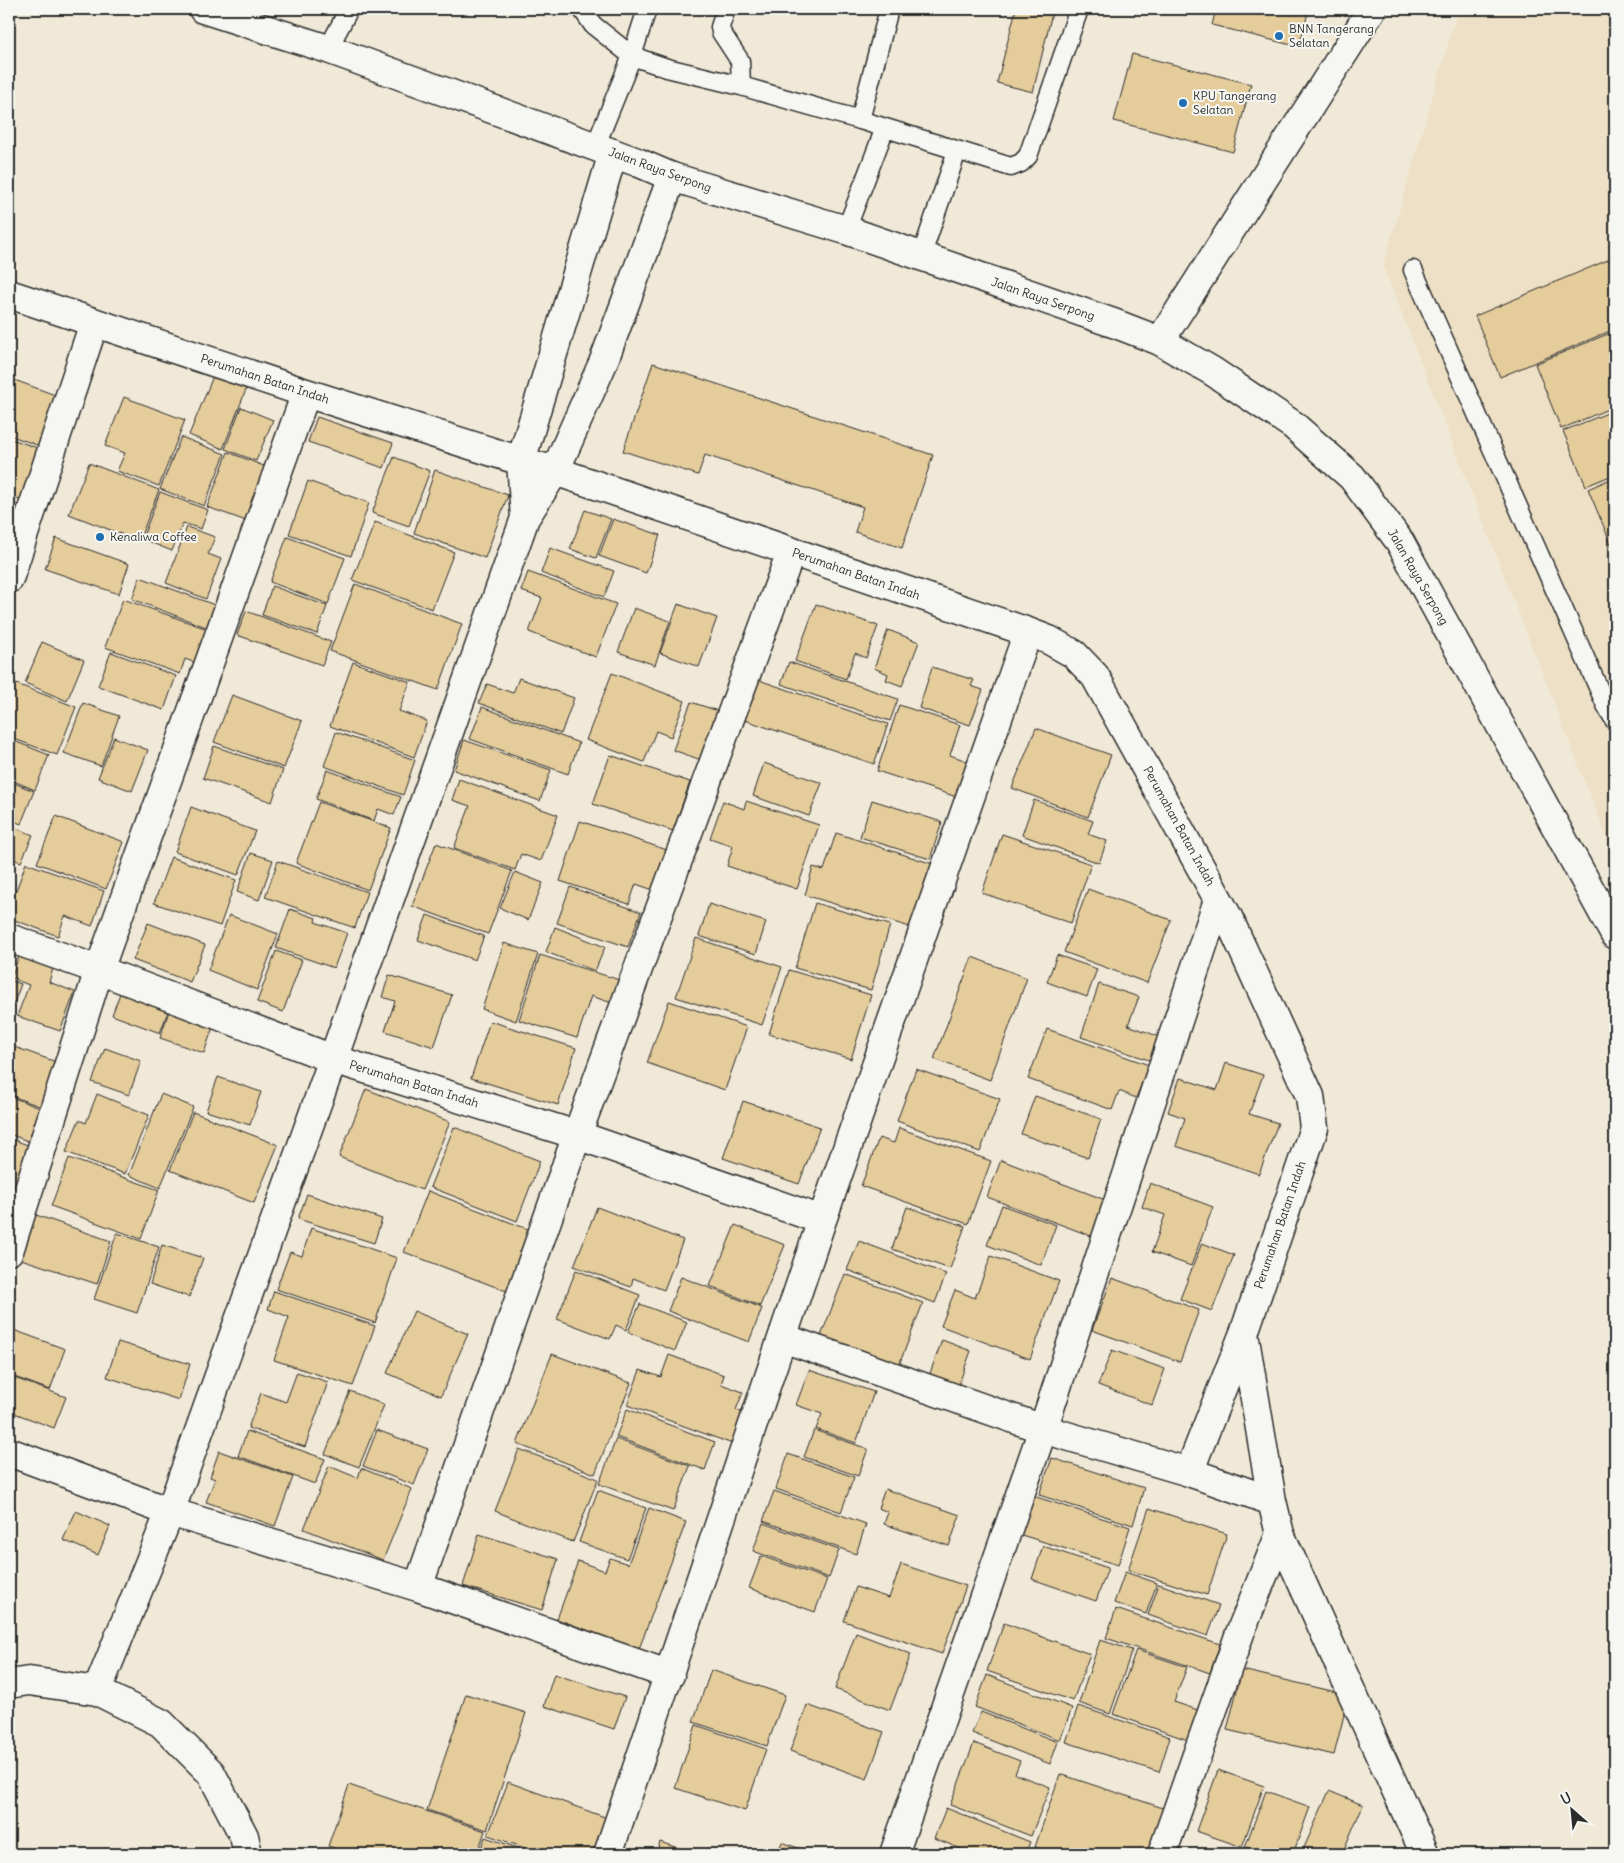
<svg xmlns="http://www.w3.org/2000/svg" width="1624" height="1863" viewBox="0 0 1624 1863" font-family="Delius,sans-serif">
<style>
.built{fill:#ede0c6}
.building{fill:#e4cc9b;stroke:#2b2b2b}
.lines{fill:none;stroke-linecap:round;stroke-linejoin:round}
.lane-casing{stroke:#2b2b2b;stroke-width:21}
.street-casing{stroke:#2b2b2b;stroke-width:31}
.secondary-casing{stroke:#2b2b2b;stroke-width:31}
.lane{stroke:#f6f6f2;stroke-width:18}
.street{stroke:#f6f6f2;stroke-width:28}
.secondary{stroke:#f6f6f2;stroke-width:28}
.poi-dot{fill:#1f6fb2;stroke:#f6f6f2;stroke-width:2}
.labels{text-anchor:middle;stroke-width:4;stroke-linejoin:round;paint-order:stroke}
.poi-label{font-size:12px;fill:#2b2b2b;stroke:#f6f6f2;text-anchor:start}
.street-label{font-size:12px;fill:#2b2b2b;stroke:#f6f6f2}
</style>
<rect width="100%" height="100%" fill="#f1e9d8"/>
<filter id="ink" filterUnits="userSpaceOnUse"><feTurbulence type="fractalNoise" baseFrequency=".02" numOctaves="2"/><feDisplacementMap in="SourceGraphic" scale="10" xChannelSelector="R" yChannelSelector="G"/><feConvolveMatrix kernelMatrix="1 2 1 2 8 2 1 2 1" color-interpolation-filters="sRGB"/></filter>
<g filter="url(#ink)">
<!-- built -->
<path class="built" d="M1458,9H1615V859L1383,266Z"/>
<!-- building -->
<path class="building" d="M1016,9H1053L1033,92L997,83Z
M1216,9H1309L1299,47L1212,25Z
M1132,54L1251,84L1233,152L1114,121Z
M1615,257V329L1500,377L1475,316Z
M1615,331V406L1561,429L1535,364Z
M653,363L933,455L902,548L855,532L863,507L705,455L698,475L623,451Z
M216,369L249,382L223,449L189,435Z
M9,378L66,399L48,449L9,435Z
M124,397L185,420L159,486L117,471L125,453L105,446Z
M241,407L273,420L256,461L225,449Z
M1615,410V474L1586,486L1563,431Z
M317,417L393,443L384,468L308,442Z
M181,437L225,454L204,506L160,489Z
M9,438L46,451L27,503L9,496Z
M228,452L269,468L249,522L207,507Z
M394,457L430,471L409,526L372,513Z
M89,463L159,490L139,541L69,514Z
M435,470L508,495L485,558L414,533Z
M1615,477V551H1614L1588,489Z
M308,481L369,503L351,556L289,534Z
M160,492L208,510L201,529L183,523L172,551L142,539Z
M9,502L22,506L9,543Z
M585,510L611,519L596,558L570,549Z
M613,519L660,535L646,573L599,556Z
M375,522L454,552L432,609L352,580Z
M187,527L215,537L208,554L221,559L206,599L166,583Z
M287,537L345,558L328,604L270,582Z
M56,538L129,564L119,594L45,569Z
M550,548L614,571L604,597L541,573Z
M528,572L616,604L596,657L529,632L542,598L521,591Z
M140,577L220,607L211,629L132,599Z
M355,584L462,624L438,690L330,651Z
M272,586L327,606L317,634L262,615Z
M123,599L213,631L201,665L185,659L180,674L105,647Z
M678,604L717,618L699,667L660,653Z
M816,604L878,626L866,658L855,653L846,679L795,661Z
M634,608L670,621L655,665L618,652Z
M246,611L331,642L322,665L237,635Z
M888,630L919,642L902,686L886,680L888,674L874,668Z
M42,642L84,660L67,701L25,683Z
M111,652L176,676L164,710L98,686Z
M353,662L410,682L399,711L427,721L414,757L330,726Z
M789,662L898,699L890,721L781,684Z
M932,667L974,680L971,686L983,690L970,725L919,708Z
M612,673L685,701L671,737L656,731L644,762L586,740Z
M519,678L574,698L561,734L479,703L487,684L513,693Z
M756,679L888,724L874,764L742,719Z
M9,681L76,707L57,755L9,737Z
M232,695L302,721L284,768L214,742Z
M691,702L721,712L704,761L673,750Z
M83,703L119,716L101,766L64,753Z
M899,705L960,725L950,755L978,765L966,800L877,771Z
M482,707L579,743L568,774L470,739Z
M1036,728L1111,755L1088,817L1012,788Z
M336,732L415,760L403,795L324,766Z
M114,737L148,750L132,791L98,778Z
M9,739L49,755L35,790L9,779Z
M464,740L551,770L540,801L454,770Z
M214,746L283,770L272,802L203,778Z
M610,755L690,782L673,831L593,804Z
M764,763L822,783L809,816L753,796Z
M327,770L401,797L394,815L378,809L374,821L316,799Z
M459,779L558,815L541,861L521,854L515,870L454,848L470,806L452,800Z
M9,781L34,791L21,824L9,819Z
M872,800L942,822L930,859L860,837Z
M1034,800L1093,821L1088,834L1107,841L1099,863L1022,835Z
M723,801L744,809L746,801L819,825L797,889L727,866L733,846L710,838Z
M319,802L391,828L368,890L296,863Z
M191,807L255,831L238,875L175,852Z
M56,816L124,842L106,889L37,863Z
M580,821L670,851L656,891L636,884L629,904L560,881Z
M9,825L33,835L21,862L9,857Z
M836,833L933,864L913,928L805,895L813,867L824,870Z
M1002,834L1091,864L1071,923L982,893Z
M436,843L512,871L488,934L412,906Z
M251,853L273,860L259,900L237,892Z
M171,857L236,880L220,926L154,903Z
M278,861L367,892L355,928L265,897Z
M26,863L104,891L92,926L65,916L58,936L9,918V910Z
M515,872L543,883L528,920L500,908Z
M570,887L641,912L628,947L557,923Z
M1088,889L1171,920L1147,983L1064,952Z
M815,903L890,925L871,990L795,968Z
M709,904L766,922L756,954L699,936Z
M290,909L316,918L315,922L347,933L334,968L276,948Z
M229,915L278,934L257,990L208,970Z
M427,915L484,936L475,960L418,940Z
M148,923L205,945L190,982L133,960Z
M555,927L605,947L595,971L546,952Z
M696,938L782,967L762,1025L676,997Z
M504,943L538,954L516,1021L482,1009Z
M276,951L302,960L283,1012L257,1002Z
M20,953L54,965L49,982L75,992L60,1031L17,1016L29,985L11,978Z
M540,955L626,982L618,1005L591,996L577,1038L519,1020Z
M1057,955L1097,969L1087,997L1047,982Z
M972,957L1027,978L990,1080L934,1059Z
M789,970L871,995L851,1059L769,1034Z
M389,975L452,995L434,1047L385,1031L395,1001L382,997Z
M9,980L21,984L10,1014L9,1013Z
M1099,984L1139,997L1128,1025L1160,1037L1152,1061L1081,1037Z
M122,988L170,1006L160,1033L112,1015Z
M669,1001L747,1027L725,1090L647,1063Z
M169,1011L213,1027L204,1053L160,1038Z
M490,1021L576,1048L558,1105L471,1078Z
M1047,1029L1149,1065L1136,1098L1119,1091L1112,1110L1028,1079Z
M9,1045L59,1063L42,1107L9,1095Z
M105,1048L141,1061L129,1095L92,1082Z
M1226,1063L1263,1075L1249,1114L1278,1123L1259,1174L1176,1146L1185,1118L1168,1112L1180,1078L1217,1090Z
M916,1069L1000,1099L980,1152L897,1121Z
M218,1077L261,1092L250,1125L206,1111Z
M366,1089L450,1122L422,1190L339,1157Z
M97,1094L149,1115L125,1174L66,1152L79,1120L86,1123Z
M161,1094L193,1107L160,1188L129,1175Z
M9,1096L45,1110L33,1143L9,1134Z
M1035,1096L1101,1119L1088,1158L1021,1134Z
M743,1101L820,1127L799,1184L723,1158Z
M193,1112L278,1145L254,1203L170,1170Z
M454,1127L540,1161L517,1221L430,1187Z
M899,1128L991,1161L968,1224L861,1186L879,1138L894,1143Z
M9,1138L33,1147L15,1196L9,1194Z
M69,1158L159,1190L141,1239L51,1206Z
M1001,1160L1108,1201L1094,1237L987,1197Z
M1150,1183L1213,1207L1191,1266L1152,1252L1165,1215L1142,1207Z
M428,1191L533,1231L509,1292L404,1252Z
M307,1194L382,1219L374,1243L298,1219Z
M1002,1205L1056,1225L1041,1265L987,1245Z
M597,1207L683,1240L664,1290L633,1278L631,1287L574,1266Z
M907,1207L965,1226L950,1269L892,1249Z
M36,1215L111,1241L97,1284L21,1259Z
M735,1225L785,1245L760,1306L710,1286Z
M311,1228L397,1258L375,1323L276,1289L290,1252L302,1256Z
M117,1233L159,1247L137,1313L94,1299Z
M859,1241L946,1274L935,1303L847,1270Z
M1202,1243L1234,1255L1212,1311L1180,1299Z
M162,1245L203,1258L189,1297L150,1284Z
M991,1256L1059,1281L1030,1359L941,1326L955,1290L975,1298Z
M576,1270L640,1295L626,1330L616,1325L610,1339L557,1319Z
M845,1274L923,1303L897,1370L819,1341Z
M681,1277L762,1308L749,1342L668,1311Z
M1112,1278L1199,1310L1180,1362L1092,1330Z
M274,1291L375,1326L353,1386L274,1360L289,1317L268,1309Z
M640,1304L687,1322L675,1351L628,1332Z
M414,1311L468,1334L441,1396L387,1373Z
M11,1329L65,1349L50,1390L9,1375V1335Z
M942,1340L971,1351L958,1386L929,1376Z
M118,1342L190,1364L179,1400L107,1377Z
M1112,1350L1165,1369L1152,1405L1098,1385Z
M552,1354L631,1383L595,1474L517,1444Z
M669,1355L724,1375L721,1384L743,1392L736,1410L750,1415L738,1446L627,1405L640,1370L661,1377Z
M809,1370L874,1392L856,1443L816,1429L822,1414L796,1405Z
M297,1372L328,1382L305,1447L248,1428L261,1393L286,1402Z
M9,1376L66,1397L54,1428L9,1411Z
M350,1391L384,1405L359,1467L325,1454Z
M627,1409L715,1442L705,1470L616,1437Z
M377,1430L428,1449L414,1485L363,1466Z
M814,1430L868,1449L858,1476L804,1457Z
M247,1431L325,1459L315,1484L238,1456Z
M616,1439L690,1466L673,1511L599,1484Z
M519,1449L598,1479L573,1542L495,1511Z
M219,1451L293,1477L275,1526L206,1502L215,1479L210,1477Z
M788,1454L854,1477L841,1512L776,1489Z
M1052,1458L1144,1488L1133,1525L1039,1495Z
M329,1466L358,1478L361,1468L412,1489L383,1560L304,1529Z
M885,1489L960,1515L949,1546L884,1524L888,1512L878,1508Z
M598,1490L646,1508L627,1559L579,1542Z
M774,1491L866,1524L856,1554L763,1521Z
M1027,1494L1130,1527L1118,1565L1015,1533Z
M649,1508L686,1522L639,1649L557,1619L578,1561L605,1571L610,1558L628,1564Z
M1149,1508L1227,1534L1207,1595L1128,1570Z
M76,1511L110,1526L98,1555L63,1540Z
M763,1523L839,1550L829,1578L753,1551Z
M479,1534L558,1559L542,1610L463,1586Z
M1043,1546L1108,1568L1096,1601L1032,1579Z
M761,1556L827,1579L815,1612L749,1588Z
M901,1564L966,1586L942,1654L844,1621L856,1587L889,1598Z
M1125,1572L1157,1583L1146,1614L1114,1603Z
M1159,1584L1219,1605L1208,1636L1148,1615Z
M1116,1609L1220,1644L1210,1673L1106,1638Z
M1004,1623L1090,1654L1073,1701L987,1671Z
M856,1633L911,1654L890,1710L835,1689Z
M1100,1640L1132,1650L1110,1714L1079,1703Z
M1136,1650L1187,1667L1174,1702L1198,1710L1188,1740L1113,1714Z
M711,1670L785,1695L767,1746L693,1722Z
M1242,1670L1349,1695L1334,1755L1227,1730Z
M554,1674L625,1697L614,1729L544,1706Z
M987,1675L1072,1708L1060,1740L975,1707Z
M466,1694L526,1713L487,1830L427,1810Z
M807,1705L884,1732L867,1779L790,1751Z
M1078,1706L1170,1737L1159,1772L1066,1742Z
M981,1712L1058,1742L1050,1764L972,1733Z
M696,1725L766,1749L745,1811L675,1788Z
M974,1743L1020,1761L1015,1774L1050,1787L1031,1836L950,1805Z
M1218,1770L1264,1786L1242,1847L1196,1831Z
M1060,1774L1169,1810L1154,1854H1057L1035,1847Z
M508,1782L610,1819L597,1854H575L568,1852L567,1854H542L488,1835Z
M349,1785L485,1831L477,1854H351L328,1846Z
M1266,1791L1310,1807L1293,1854H1266L1245,1847Z
M1329,1791L1363,1805L1342,1854H1312L1303,1850Z
M946,1808L1030,1842L1025,1854H973L934,1838Z
M485,1837L536,1854H479Z
M660,1842L696,1854H656Z
M782,1842L814,1854H777Z"/>
<g class="lines">
<defs>
<path id="lane" d="M582,9L593,25L632,56L667,68L741,86L860,120L1011,167L1021,163L1028,156L1079,9
M726,9L720,27L721,32L740,61L741,86
M328,49L349,9
M860,120L889,9
M595,147L632,56L647,9
M846,230L885,128
M921,257L957,151
M1413,270L1606,705L1615,721"/>
<path id="street" d="M9,294L306,393L521,461L555,471L1028,632L1049,640L1074,654L1095,676L1228,917L1310,1096L1314,1128L1244,1333L1272,1501L1280,1534
M1160,341L1372,9
M525,518L521,461L613,153
M9,579L94,323
M9,938L99,970L333,1059L577,1135L822,1220
M9,1251L99,970L306,393
M783,1338L1043,1429L1189,1472L1272,1501
M9,1452L170,1512L418,1587L670,1675
M1189,1472L1244,1333
M418,1587L577,1135L791,552
M9,1684L29,1681L97,1691L161,1723L211,1773L244,1836L248,1854
M97,1691L170,1512L333,1059L525,518L555,471L603,363L672,177
M608,1854L822,1220L1028,632
M894,1854L1043,1429L1218,900
M1162,1854L1240,1633L1280,1534L1425,1854"/>
<path id="secondary" d="M203,9L328,49L637,162L672,177L846,230L1116,324L1160,341L1212,371L1293,425L1352,477L1400,542L1615,935"/>
</defs>
<!-- lane casing -->
<use href="#lane" class="lane-casing"/>
<!-- street casing -->
<use href="#street" class="street-casing"/>
<!-- secondary casing -->
<use href="#secondary" class="secondary-casing"/>
<!-- lane -->
<use href="#lane" class="lane"/>
<!-- street -->
<use href="#street" class="street"/>
<!-- secondary -->
<use href="#secondary" class="secondary"/>
</g>
</g>
<!-- markers -->
<g class="poi-dot">
<circle cx="1279" cy="36" r="5"/>
<circle cx="1183" cy="103" r="5"/>
<circle cx="100" cy="537" r="5"/>
</g>
<g class="labels">
<!-- poi labels -->
<g class="poi-label">
<text x="1289" y="33">BNN Tangerang<tspan x="1289" dy="14">Selatan</tspan></text>
<text x="1193" y="100">KPU Tangerang<tspan x="1193" dy="14">Selatan</tspan></text>
<text x="110" y="541">Kenaliwa Coffee</text>
</g>
<!-- street labels -->
<g class="street-label">
<text transform="translate(660 170) rotate(20)" y="4">Jalan Raya Serpong</text>
<text transform="translate(1043 299) rotate(19)" y="4">Jalan Raya Serpong</text>
<text transform="translate(265 379) rotate(18)" y="4">Perumahan Batan Indah</text>
<text transform="translate(856 574) rotate(19)" y="4">Perumahan Batan Indah</text>
<text transform="translate(1418 577) rotate(60)" y="4">Jalan Raya Serpong</text>
<text transform="translate(1179 826) rotate(61)" y="4">Perumahan Batan Indah</text>
<text transform="translate(414 1084) rotate(17)" y="4">Perumahan Batan Indah</text>
<text transform="translate(1280 1225) rotate(-71)" y="4">Perumahan Batan Indah</text>
</g>
</g>
<!-- margin -->
<rect width="1624" height="1863" fill="none" stroke="#f6f6f2" stroke-width="30"/>
<rect x="15" y="15" width="1594" height="1833" fill="none" stroke="#2b2b2b" stroke-width="2" filter="url(#ink)"/>
<!-- north arrow -->
<g transform="translate(1572 1810) rotate(333)" stroke="#f6f6f2" stroke-width="4" paint-order="stroke">
<path d="M0-4L9 19L0 12L-9 19Z" fill="#2b2b2b"/>
<text y="-8" font-size="14" font-weight="bold" text-anchor="middle" fill="#2b2b2b">U</text>
</g>
</svg>
